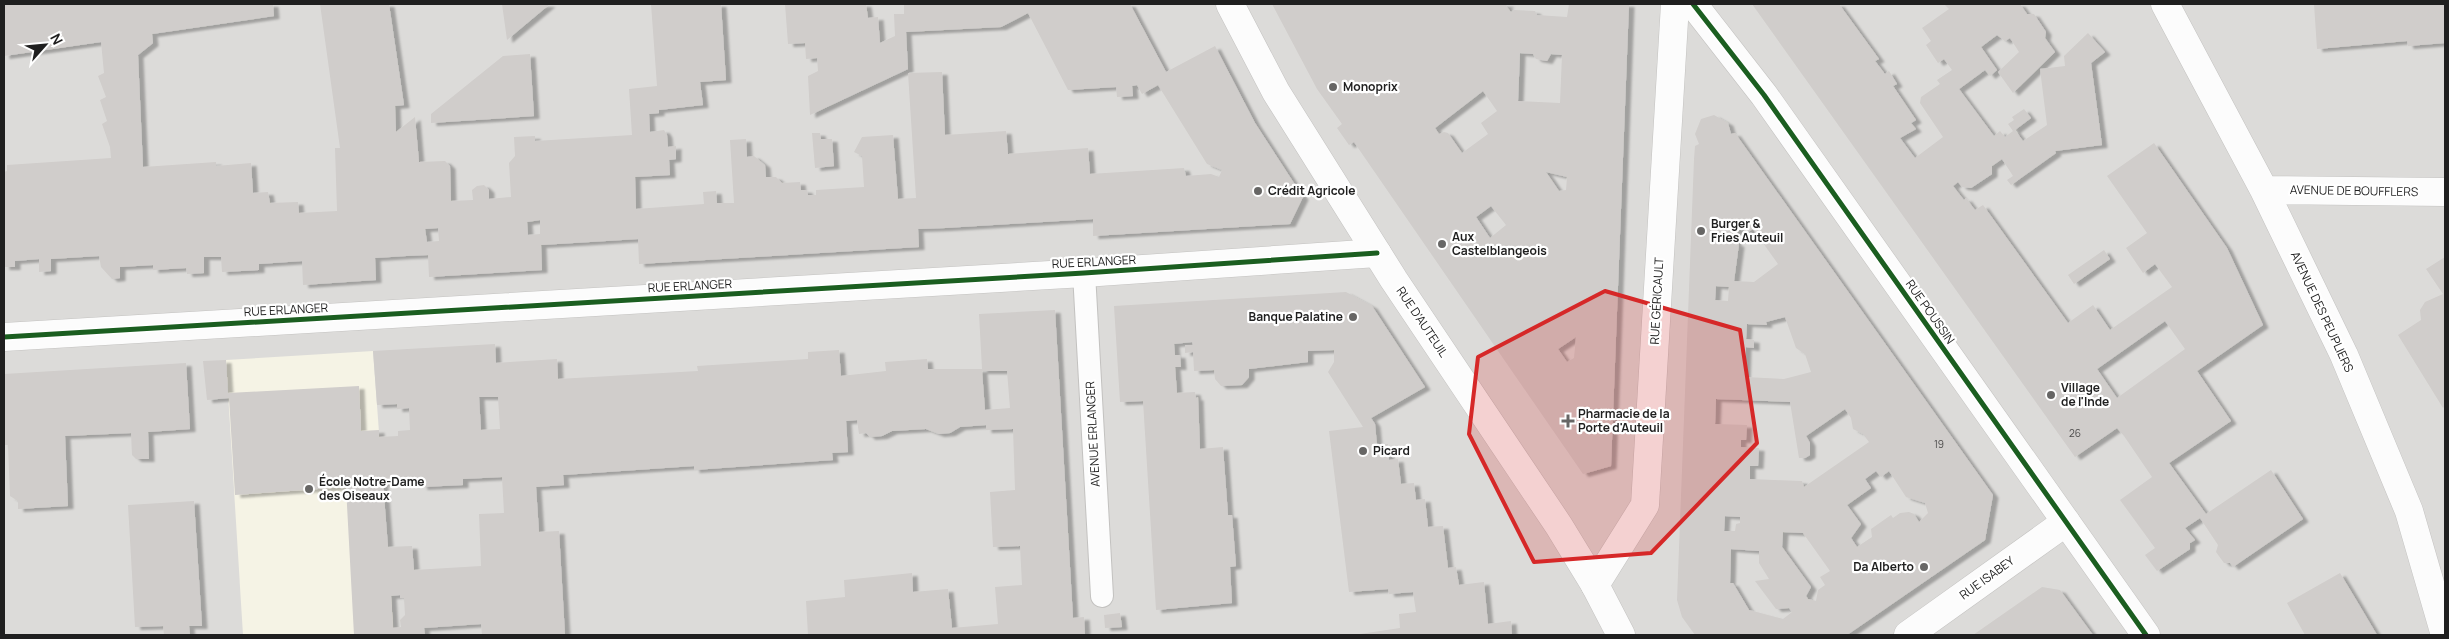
<svg xmlns="http://www.w3.org/2000/svg" width="2449" height="639" viewBox="0 0 2449 639" font-family="Manrope,sans-serif">
<style>
.residential{fill:#dcdbd9}
.education{fill:#f5f3e5}
.building{fill:#d0cdcb;fill-rule:evenodd;filter:url(#shadow)}
.lines{fill:none;stroke-linecap:round;stroke-linejoin:round}
.service-casing{stroke:#c3c2c0;stroke-width:24}
.minor-casing{stroke:#c3c2c0;stroke-width:29}
.tertiary-casing{stroke:#c3c2c0;stroke-width:29}
.service{stroke:#fcfcfc;stroke-width:22}
.minor{stroke:#fcfcfc;stroke-width:28}
.tertiary{stroke:#fcfcfc;stroke-width:28}
.cycleway-casing{stroke:#fff;stroke-width:8}
.cycleway{stroke:#1b5e20;stroke-width:5}
.marked{fill:#d62828;fill-opacity:0.2;stroke:#d62828;stroke-width:4;stroke-linejoin:round}
.poi-dot{fill:#676665;stroke:#fff;stroke-width:2}
.labels{text-anchor:middle;stroke-width:4.5;stroke-linejoin:round;paint-order:stroke}
.number-label{font-size:10px;fill:#4b4a4a}
.poi-label{font-size:12px;font-weight:bold;fill:#1f1f1f;stroke:#fff;text-anchor:start}
.street-label{font-size:12px;fill:#1f1f1f;stroke:#fff}
</style>
<defs>
<filter id="shadow"><feDropShadow dx="5.5" dy="3" stdDeviation="1" flood-color="#0004"/></filter>
</defs>
<rect width="100%" height="100%" fill="#edebe8"/>
<!-- residential -->
<path class="residential" d="M4,4H2445V635H4Z"/>
<!-- education -->
<path class="education" d="M373,351L394,635H243L226,360Z"/>
<!-- building -->
<path class="building" d="M4,4H273L274,16L152,34L153,43L138,55L143,167L216,162V166L251,163L253,193L268,192L270,203L298,202L299,213L337,211L335,148H340L320,4H389L404,105L395,106L396,132L415,117L419,162L445,161L450,166L451,201L473,200L472,190L477,186L484,185L489,190V199L511,197L509,163L515,156L514,137L535,136V141L632,135L629,89L657,86L651,4H721L726,80L700,82L703,105L659,110V113L649,114L650,132L664,130L667,135L668,147L676,146V159L669,160L670,175L635,177L636,209L704,204L703,192L716,191L717,203H734L730,140L746,139L747,157L754,156L765,165L766,177H776L782,183L800,182L801,190H807L808,195H816V190L864,187L862,156L854,152L862,137L893,135L898,199L916,198L908,73L942,72L945,135L1006,131L1008,154L1088,148L1090,174L1184,168L1186,176L1211,174L1219,177L1222,170L1207,164L1158,85L1142,94L1137,85L1132,86L1133,96L1117,97L1116,87L1068,90L1028,13L1001,27L906,32L908,69L810,115L808,76L818,71L817,58L806,59L805,43L788,44L785,4H866L868,18L878,17L880,43L895,36L894,14H904V4H1130L1166,72L1215,46L1255,123L1303,197L1290,224L1093,236V219L945,228L918,229L919,247L639,264L638,239L590,242L541,245L542,270L429,277L428,255L406,256L375,258L376,280L303,285L302,261L259,264V270L222,272L221,257H204V273L187,274L186,268L153,270V265L120,267V278L112,279L101,267L99,256L51,259V271L39,272V259L15,261V267H4V172L7,171V165L111,158L110,147L102,124L107,121L100,100L106,97L98,76L104,73L101,42L4,56ZM540,220V234L528,235L527,222ZM438,228L439,241L427,242L425,229Z
M502,4H550L507,40Z
M1272,4H1509L1506,6L1511,12L1514,10L1535,11L1537,15L1567,17L1569,4H1629L1611,466L1583,474L1356,145L1354,142L1349,145L1337,128L1342,124L1317,89ZM1520,53L1533,54L1536,59L1547,61L1551,54L1562,55L1560,103L1518,101ZM1483,91L1497,111L1481,123L1488,134L1462,153L1448,133L1444,132L1439,134L1435,128ZM1546,172L1567,177L1566,190L1559,191ZM1491,206L1506,225L1490,238L1476,217ZM1576,337L1574,358L1567,362L1558,349Z
M1752,4H1839L1879,59L1875,61L1885,74L1889,71L1897,84L1893,86L1916,120L1911,123L1916,129L1900,138L1915,158L1943,137L1920,103L1921,97L1940,84L1937,80L1952,70L1944,59L1938,63L1926,45L1931,41L1922,28L1949,9L1944,4H2020L2027,14H2034L2046,32L2045,38L2055,52L2013,93L1998,72L2019,52L2010,38L2005,41L1997,35L1981,47L1997,70L1990,76L1985,70L1959,89L1994,136L2000,131L2005,137L2013,131L2008,124L2014,120L2012,117L2024,109L2031,118L2015,130L2023,141L2047,125L2040,69L2065,66L2064,56L2088,33L2105,52L2091,63L2102,145L2055,151L2056,153L2011,185L2007,180L2013,176L2002,159L1992,166V174L1971,188L1962,187L1958,182L1953,186L1964,200L1966,198L1975,210L1983,205L2068,323L2093,305L2110,330L2172,287L2155,264L2143,273L2126,248L2147,233L2107,176L2154,143L2227,248L2263,325L2197,371L2231,421L2169,463L2206,514L2271,470L2303,519L2233,567L2230,563H2224L2216,552L2218,545L2200,518L2185,528L2195,540L2190,543V549L2157,571L2145,555L2155,548L2120,500L2152,477L2124,436L2117,428L2075,457ZM2165,321L2185,349L2117,398L2097,369Z
M2314,4H2445V43L2408,46L2407,41L2317,49Z
M530,54L534,116L431,123V114L503,56Z
M1714,115L1728,123L1731,134L1735,133L1993,495L1985,540L1847,635H1695L1682,617L1677,600L1694,159L1695,146L1699,144L1695,134L1701,119ZM1742,228L1746,233L1753,229L1778,264L1754,282L1734,281L1739,244L1736,243V231ZM1716,286L1729,287L1728,301L1715,300ZM1785,317L1796,348L1805,354L1811,372L1784,379L1745,377L1746,347L1754,348V340L1746,339L1747,324L1767,325L1766,322ZM1716,399L1790,402L1799,458H1805L1810,455V443L1806,436L1845,409L1851,418L1853,429L1863,434L1869,442L1804,487L1802,481L1750,479V466H1758L1759,448L1741,447V440H1746L1747,425L1715,424ZM1876,471L1881,477L1889,471L1906,497L1925,503L1928,513L1919,522L1914,514L1909,512L1900,513L1893,518L1891,515L1871,529L1872,537L1857,547L1851,538L1861,524L1847,505L1871,488L1865,479ZM1725,516L1740,517V523L1736,524L1735,531H1724ZM1783,532L1803,533L1830,571L1820,577L1825,585L1818,590L1816,601L1808,599L1806,596L1811,587L1782,547ZM1731,549L1759,551V563L1769,579L1755,581L1776,609L1789,608L1792,612L1783,619L1749,610L1733,583H1730Z
M812,133H820L821,139H832L834,166L815,168Z
M2104,250L2110,259L2074,284L2068,275Z
M2445,257V406L2443,408L2398,335L2421,320L2420,310L2425,302L2443,294L2426,269Z
M1346,292L1372,306L1425,387L1371,418L1375,424L1377,445L1388,444L1389,460L1398,459L1401,484L1414,483L1416,500L1425,499L1428,527L1443,526L1448,568L1456,567L1459,585L1484,582L1488,624L1511,621L1512,635H1353L1400,628L1399,614L1416,612L1413,592L1389,594L1388,589L1349,592L1329,431L1363,427L1328,372L1334,362V350L1308,351V362L1249,369V377L1242,385L1221,386L1215,379L1214,370L1194,371L1193,352L1185,353V345H1193L1192,342L1174,344L1175,355H1180L1181,367H1175L1177,393L1195,392L1196,398L1198,397L1200,449L1223,447L1228,515H1232L1236,566L1230,567L1232,603L1156,610L1143,401L1120,402L1114,306Z
M1055,310L1073,618L1084,617L1085,635H808L806,601L845,597L844,580L912,573L913,592L948,589L952,628L998,624L995,587L1022,585L1020,546L993,547L990,492L1015,490L1013,429L986,430V425L960,427L950,433L939,434L926,429L892,431L882,436L870,437L866,433L859,434L857,420L846,421L848,452L832,453L833,460L694,470V466L563,475L564,485L536,487L539,532L559,531L565,635H482L481,624L424,628L425,635H354L346,487L235,495L229,398L207,400L203,361L226,360L228,393L359,386L361,431L379,430V437L398,436V431L410,430L409,408L397,409V404L377,405L373,351L495,344L496,363L557,359L558,379L698,371L697,366L808,359V352L839,350L841,376L886,371L885,362L927,359L928,369H982L979,314ZM982,371H1007L1010,408L985,410ZM479,397H498L500,429L481,430ZM502,477L504,513L479,514L481,566L414,570L412,546L388,547L383,483L421,482L422,487L463,485V479ZM400,595V598H404L405,615L400,620L401,627L393,628L391,596Z
M186,363L190,429L148,432L149,459H136L132,455L131,433L65,436L68,506L18,509V501L10,496L8,445H4V374Z
M194,501L202,626H189L190,635H164L163,626L135,627L128,505Z
M2340,573L2358,603L2377,635H2305L2287,603Z
M2042,587L2060,590L2093,635H1973Z
M1120,613L1122,627L1105,628L1104,615Z"/>
<g class="lines">
<defs>
<path id="service" d="M1084,273L1102,596"/>
<path id="minor" d="M2165,4L2264,190L2344,355L2409,511L2445,635
M2264,190L2445,192
M4,337L1084,273L1377,253
M1595,585L1645,505L1675,4
M1908,635L2066,522"/>
<path id="tertiary" d="M1230,4L1276,92L1394,280L1559,526L1595,585L1621,635
M1693,4L1764,95L2146,635"/>
</defs>
<!-- service casing -->
<use href="#service" class="service-casing"/>
<!-- minor casing -->
<use href="#minor" class="minor-casing"/>
<!-- tertiary casing -->
<use href="#tertiary" class="tertiary-casing"/>
<!-- service -->
<use href="#service" class="service"/>
<!-- minor -->
<use href="#minor" class="minor"/>
<!-- tertiary -->
<use href="#tertiary" class="tertiary"/>
<defs>
<path id="cycleway" d="M1693,4L1764,95L2146,635
M4,337L1084,273L1377,253"/>
</defs>
<!-- cycleway casing -->
<use href="#cycleway" class="cycleway-casing"/>
<!-- cycleway -->
<use href="#cycleway" class="cycleway"/>
</g>
<!-- marked area -->
<path class="marked" d="M1605,291L1740,330L1757,443L1651,553L1534,562L1469,434L1478,357Z"/>
<!-- markers -->
<g class="poi-dot">
<circle cx="1333" cy="87" r="5"/>
<circle cx="1258" cy="191" r="5"/>
<circle cx="1701" cy="231" r="5"/>
<circle cx="1442" cy="244" r="5"/>
<circle cx="1353" cy="317" r="5"/>
<circle cx="2051" cy="395" r="5"/>
<path d="M1565.5 413.5h5v5h5v5h-5v5h-5v-5h-5v-5h5z"/>
<circle cx="1363" cy="451" r="5"/>
<circle cx="309" cy="489" r="5"/>
<circle cx="1924" cy="567" r="5"/>
</g>
<g class="labels">
<!-- number labels -->
<g class="number-label">
<text x="2075" y="437">26</text>
<text x="1939" y="448">19</text>
</g>
<!-- poi labels -->
<g class="poi-label">
<text x="1343" y="91">Monoprix</text>
<text x="1268" y="195">Crédit Agricole</text>
<text x="1711" y="228">Burger &amp;<tspan x="1711" dy="14">Fries Auteuil</tspan></text>
<text x="1452" y="241">Aux<tspan x="1452" dy="14">Castelblangeois</tspan></text>
<text x="1343" y="321" text-anchor="end">Banque Palatine</text>
<text x="2061" y="392">Village<tspan x="2061" dy="14">de l'Inde</tspan></text>
<text x="1578" y="418">Pharmacie de la<tspan x="1578" dy="14">Porte d'Auteuil</tspan></text>
<text x="1373" y="455">Picard</text>
<text x="319" y="486">École Notre-Dame<tspan x="319" dy="14">des Oiseaux</tspan></text>
<text x="1914" y="571" text-anchor="end">Da Alberto</text>
</g>
<!-- street labels -->
<g class="street-label">
<text transform="translate(2354 191) rotate(1)" y="4">AVENUE DE BOUFFLERS</text>
<text transform="translate(1094 262) rotate(-3)" y="4">RUE ERLANGER</text>
<text transform="translate(690 286) rotate(-3)" y="4">RUE ERLANGER</text>
<text transform="translate(1657 301) rotate(-87)" y="4">RUE GÉRICAULT</text>
<text transform="translate(286 310) rotate(-3)" y="4">RUE ERLANGER</text>
<text transform="translate(1930 312) rotate(55)" y="4">RUE POUSSIN</text>
<text transform="translate(2322 312) rotate(65)" y="4">AVENUE DES PEUPLIERS</text>
<text transform="translate(1422 322) rotate(56)" y="4">RUE D'AUTEUIL</text>
<text transform="translate(1093 434) rotate(-93)" y="4">AVENUE ERLANGER</text>
<text transform="translate(1987 578) rotate(-36)" y="4">RUE ISABEY</text>
</g>
</g>
<!-- border -->
<rect width="2449" height="639" fill="none" stroke="#1f1f1f" stroke-width="10"/>
<!-- north arrow -->
<g transform="translate(45 45) rotate(63)" stroke="#ffffff" stroke-width="4" paint-order="stroke">
<path d="M0-4L9 19L0 12L-9 19Z" fill="#1f1f1f"/>
<text y="-8" font-size="14" font-weight="bold" text-anchor="middle" fill="#1f1f1f">N</text>
</g>
</svg>
